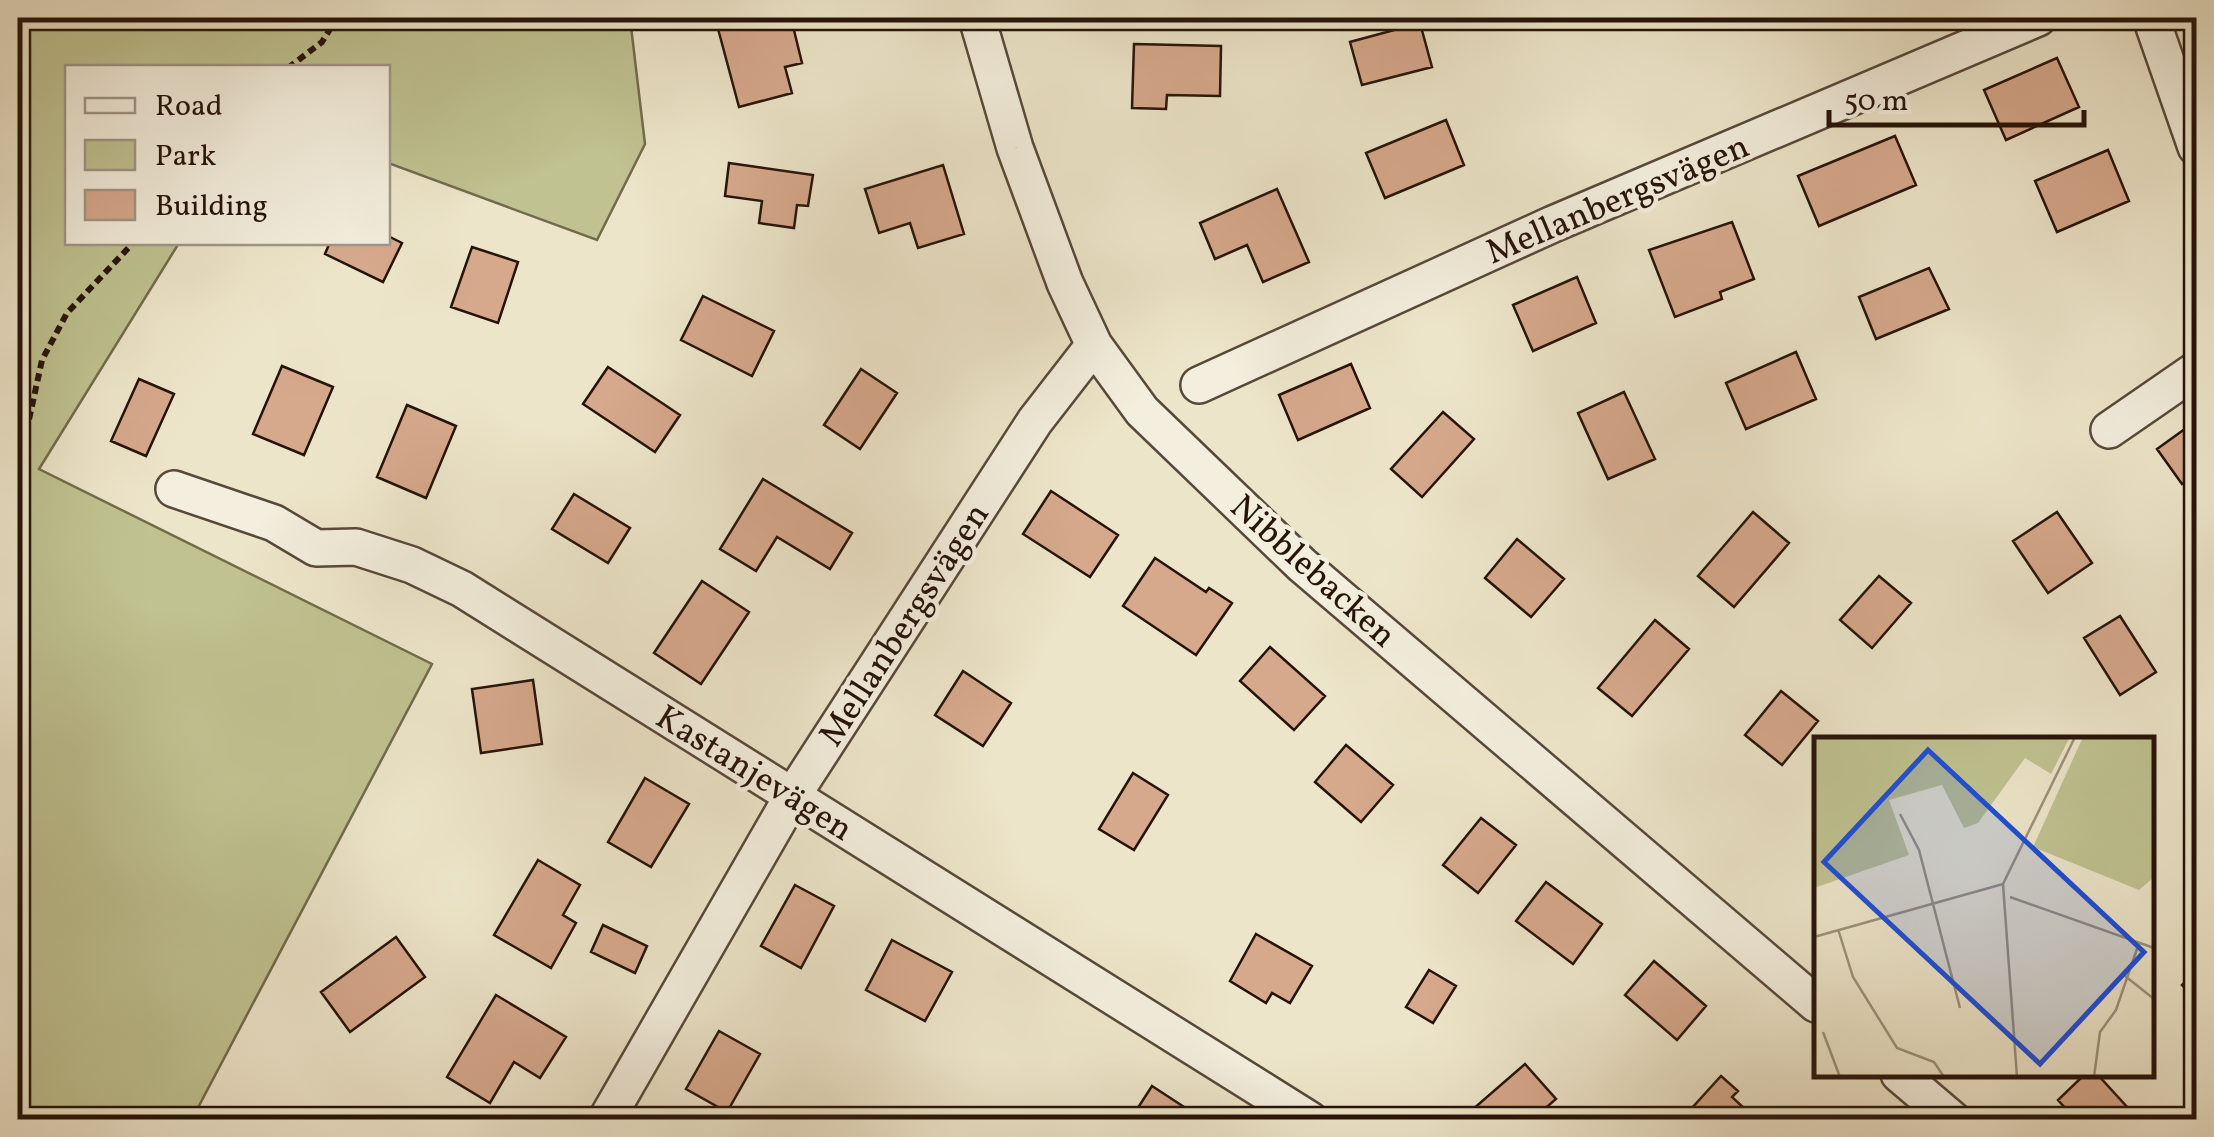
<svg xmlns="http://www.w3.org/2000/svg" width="2214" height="1137" viewBox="0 0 2214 1137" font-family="Vollkorn,serif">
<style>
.green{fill:#c0c291;stroke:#736a4e;stroke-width:2.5}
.building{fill:#d6a88c;stroke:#26130a;stroke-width:2.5}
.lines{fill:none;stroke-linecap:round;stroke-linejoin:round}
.street-casing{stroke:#58483a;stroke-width:40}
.path{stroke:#26130a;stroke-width:6;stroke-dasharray:8 5;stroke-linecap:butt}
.street{stroke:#f3eedd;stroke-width:35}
.labels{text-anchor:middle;stroke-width:9;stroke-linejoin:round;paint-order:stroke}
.street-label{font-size:35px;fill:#26130a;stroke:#f3eedd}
.inset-road{fill:none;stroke:#9d917d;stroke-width:2.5}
.view{fill:#1d4ed8;fill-opacity:0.15;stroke:#1d4ed8;stroke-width:5}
.inset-edge{fill:none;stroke:#26130a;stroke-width:5}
</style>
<rect width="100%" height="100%" fill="#ede5ca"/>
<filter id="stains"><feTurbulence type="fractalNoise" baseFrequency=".002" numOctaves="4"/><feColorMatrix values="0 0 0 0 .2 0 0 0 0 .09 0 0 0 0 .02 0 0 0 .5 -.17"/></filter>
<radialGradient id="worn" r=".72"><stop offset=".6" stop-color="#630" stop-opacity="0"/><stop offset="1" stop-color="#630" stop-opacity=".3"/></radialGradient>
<!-- green -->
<path class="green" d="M18,18H630L645,144L597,240L388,163V68H68V242L179,243L39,469L432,664L192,1119H18Z"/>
<!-- building -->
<path class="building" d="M746,18H791L802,63L785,67L792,93L739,107L717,25Z
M1420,23L1432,67L1362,85L1350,42Z
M1134,44L1221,46L1220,96L1167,95L1166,109L1132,108Z
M2057,58L2079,107L2006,140L1984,90Z
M1446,120L1464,165L1385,198L1366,153Z
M1895,136L1916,185L1819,226L1798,176Z
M2108,150L2129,201L2057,232L2035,181Z
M729,163L813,175L808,206L797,205L794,228L759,223L762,201L725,196Z
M943,165L964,234L918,248L910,223L879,233L865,189Z
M1277,189L1309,262L1263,282L1247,245L1215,259L1200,223Z
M1732,222L1754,279L1720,292L1722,299L1675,317L1649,250Z
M388,236L402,243L383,282L325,254L330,242H388Z
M472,247L518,262L498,323L451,307Z
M1929,268L1949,309L1876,339L1859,297Z
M1577,277L1596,323L1533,351L1513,305Z
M703,296L774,331L752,376L681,340Z
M1796,352L1816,399L1746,429L1726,383Z
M1351,364L1370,408L1298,440L1279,395Z
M282,366L333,387L304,455L253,434Z
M608,367L680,415L655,452L583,404Z
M861,369L897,393L860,449L824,425Z
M139,379L174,394L146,456L111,441Z
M1624,392L1655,459L1608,479L1578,413Z
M407,405L456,426L426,498L377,477Z
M1443,412L1474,439L1422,497L1391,469Z
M2196,421V474L2182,484L2157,449Z
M763,479L852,533L830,569L777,537L756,571L720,549Z
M1051,491L1118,535L1090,577L1023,534Z
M574,494L630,528L608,563L552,529Z
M1753,512L1789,543L1734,607L1698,576Z
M2057,512L2092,563L2048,593L2013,541Z
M1517,539L1564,579L1531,617L1485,578Z
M1155,558L1206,592L1209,588L1232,603L1196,655L1123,606Z
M1879,576L1911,603L1872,648L1840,620Z
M702,581L749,612L701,684L654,653Z
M2120,616L2156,672L2120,695L2084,638Z
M1655,620L1689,649L1632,716L1598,688Z
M1270,647L1325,696L1294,730L1240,681Z
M963,671L1011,703L983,746L935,715Z
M533,680L542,744L481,753L472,689Z
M1781,691L1818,721L1782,765L1745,735Z
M1346,745L1393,785L1361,822L1315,782Z
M1133,773L1168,795L1134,850L1099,829Z
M645,778L689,804L651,867L608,842Z
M1481,818L1516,845L1478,893L1443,865Z
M538,860L580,885L563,915L576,923L551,968L494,935Z
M1546,882L1602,924L1573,964L1516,921Z
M795,885L834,906L801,968L761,946Z
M603,925L647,946L635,973L591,952Z
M1256,934L1312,966L1290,1003L1272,993L1266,1003L1230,981Z
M396,937L425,977L350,1032L321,992Z
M892,940L952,972L925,1021L866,990Z
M1654,961L1706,1006L1677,1040L1625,995Z
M1429,970L1456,986L1433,1023L1406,1007Z
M2196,971V1000L2182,985Z
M496,995L566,1037L540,1078L514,1062L490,1103L447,1077Z
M719,1031L760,1054L727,1112L686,1089Z
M1525,1064L1556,1099L1532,1120H1467L1465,1116Z
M2085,1074H2097L2139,1120H2076L2058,1100Z
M1721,1076L1738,1091L1732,1097L1746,1110L1736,1120H1681Z
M1152,1086L1204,1120H1130Z"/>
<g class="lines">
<defs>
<path id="street" d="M977,18L1015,148L1065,283L1094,345L1142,411L1302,565L1816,1004
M2151,18L2196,147
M1199,385L1553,224L2038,18
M2109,430L2196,370
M174,489L274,523L316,548L356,547L412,565L462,589L1310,1120
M1899,1074L1953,1120
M606,1120L793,795L1035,421L1094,345"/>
</defs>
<!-- street casing -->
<use href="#street" class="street-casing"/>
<!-- path -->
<path class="path" d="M288,68L322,42L337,18
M18,470L42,360L67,313L134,242"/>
<!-- street -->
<use href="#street" class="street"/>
</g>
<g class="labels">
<!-- street labels -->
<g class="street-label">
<text transform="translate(1617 198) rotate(-23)" y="12">Mellanbergsvägen</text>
<text transform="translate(1314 570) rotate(42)" y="12">Nibblebacken</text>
<text transform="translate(903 624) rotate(-57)" y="12">Mellanbergsvägen</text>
<text transform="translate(755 772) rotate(32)" y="12">Kastanjevägen</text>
</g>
</g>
<!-- overview -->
<g transform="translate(1814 737)">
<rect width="340" height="340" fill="#ede5ca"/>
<path d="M0,0H256L237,37L211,21L164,86L150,91L128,48L75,63L95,118L0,151ZM269,0H340V140L325,153L219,110Z" fill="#c0c291"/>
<path class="inset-road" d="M86,77L105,113L146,271M196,160L340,211M24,192L39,240L83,311L120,325L130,340M0,200L189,147M311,239L340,262M9,295L26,340M203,340L189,147L261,0M280,340L286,295L302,273L325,206"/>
<path class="view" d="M114,13L330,215L226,327L10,125Z"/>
<rect width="340" height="340" class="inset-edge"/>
</g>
<!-- margin -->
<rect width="2214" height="1137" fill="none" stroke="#ede5ca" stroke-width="60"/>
<rect x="20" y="20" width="2174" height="1097" fill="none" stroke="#26130a" stroke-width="5"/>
<rect x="30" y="30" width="2154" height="1077" fill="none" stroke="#26130a" stroke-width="2.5"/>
<!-- legend -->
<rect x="65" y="65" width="325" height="180" fill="#f3eedd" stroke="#a19689" stroke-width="2.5"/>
<rect x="85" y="98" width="50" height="15" fill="#f3eedd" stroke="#a19689" stroke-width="2.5"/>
<text x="155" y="115" font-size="30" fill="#26130a">Road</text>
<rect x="85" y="140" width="50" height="30" fill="#c0c291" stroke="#a19689" stroke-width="2.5"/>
<text x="155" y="165" font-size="30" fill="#26130a">Park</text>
<rect x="85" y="190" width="50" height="30" fill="#d6a88c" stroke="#a19689" stroke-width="2.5"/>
<text x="155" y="215" font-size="30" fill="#26130a">Building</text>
<!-- scale -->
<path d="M1829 110v15h255v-15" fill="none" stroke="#26130a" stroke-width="5"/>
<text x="1844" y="110" font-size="30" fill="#26130a" stroke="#f3eedd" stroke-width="8" paint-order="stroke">50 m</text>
<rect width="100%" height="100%" filter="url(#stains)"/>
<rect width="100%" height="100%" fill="url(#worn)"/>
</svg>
